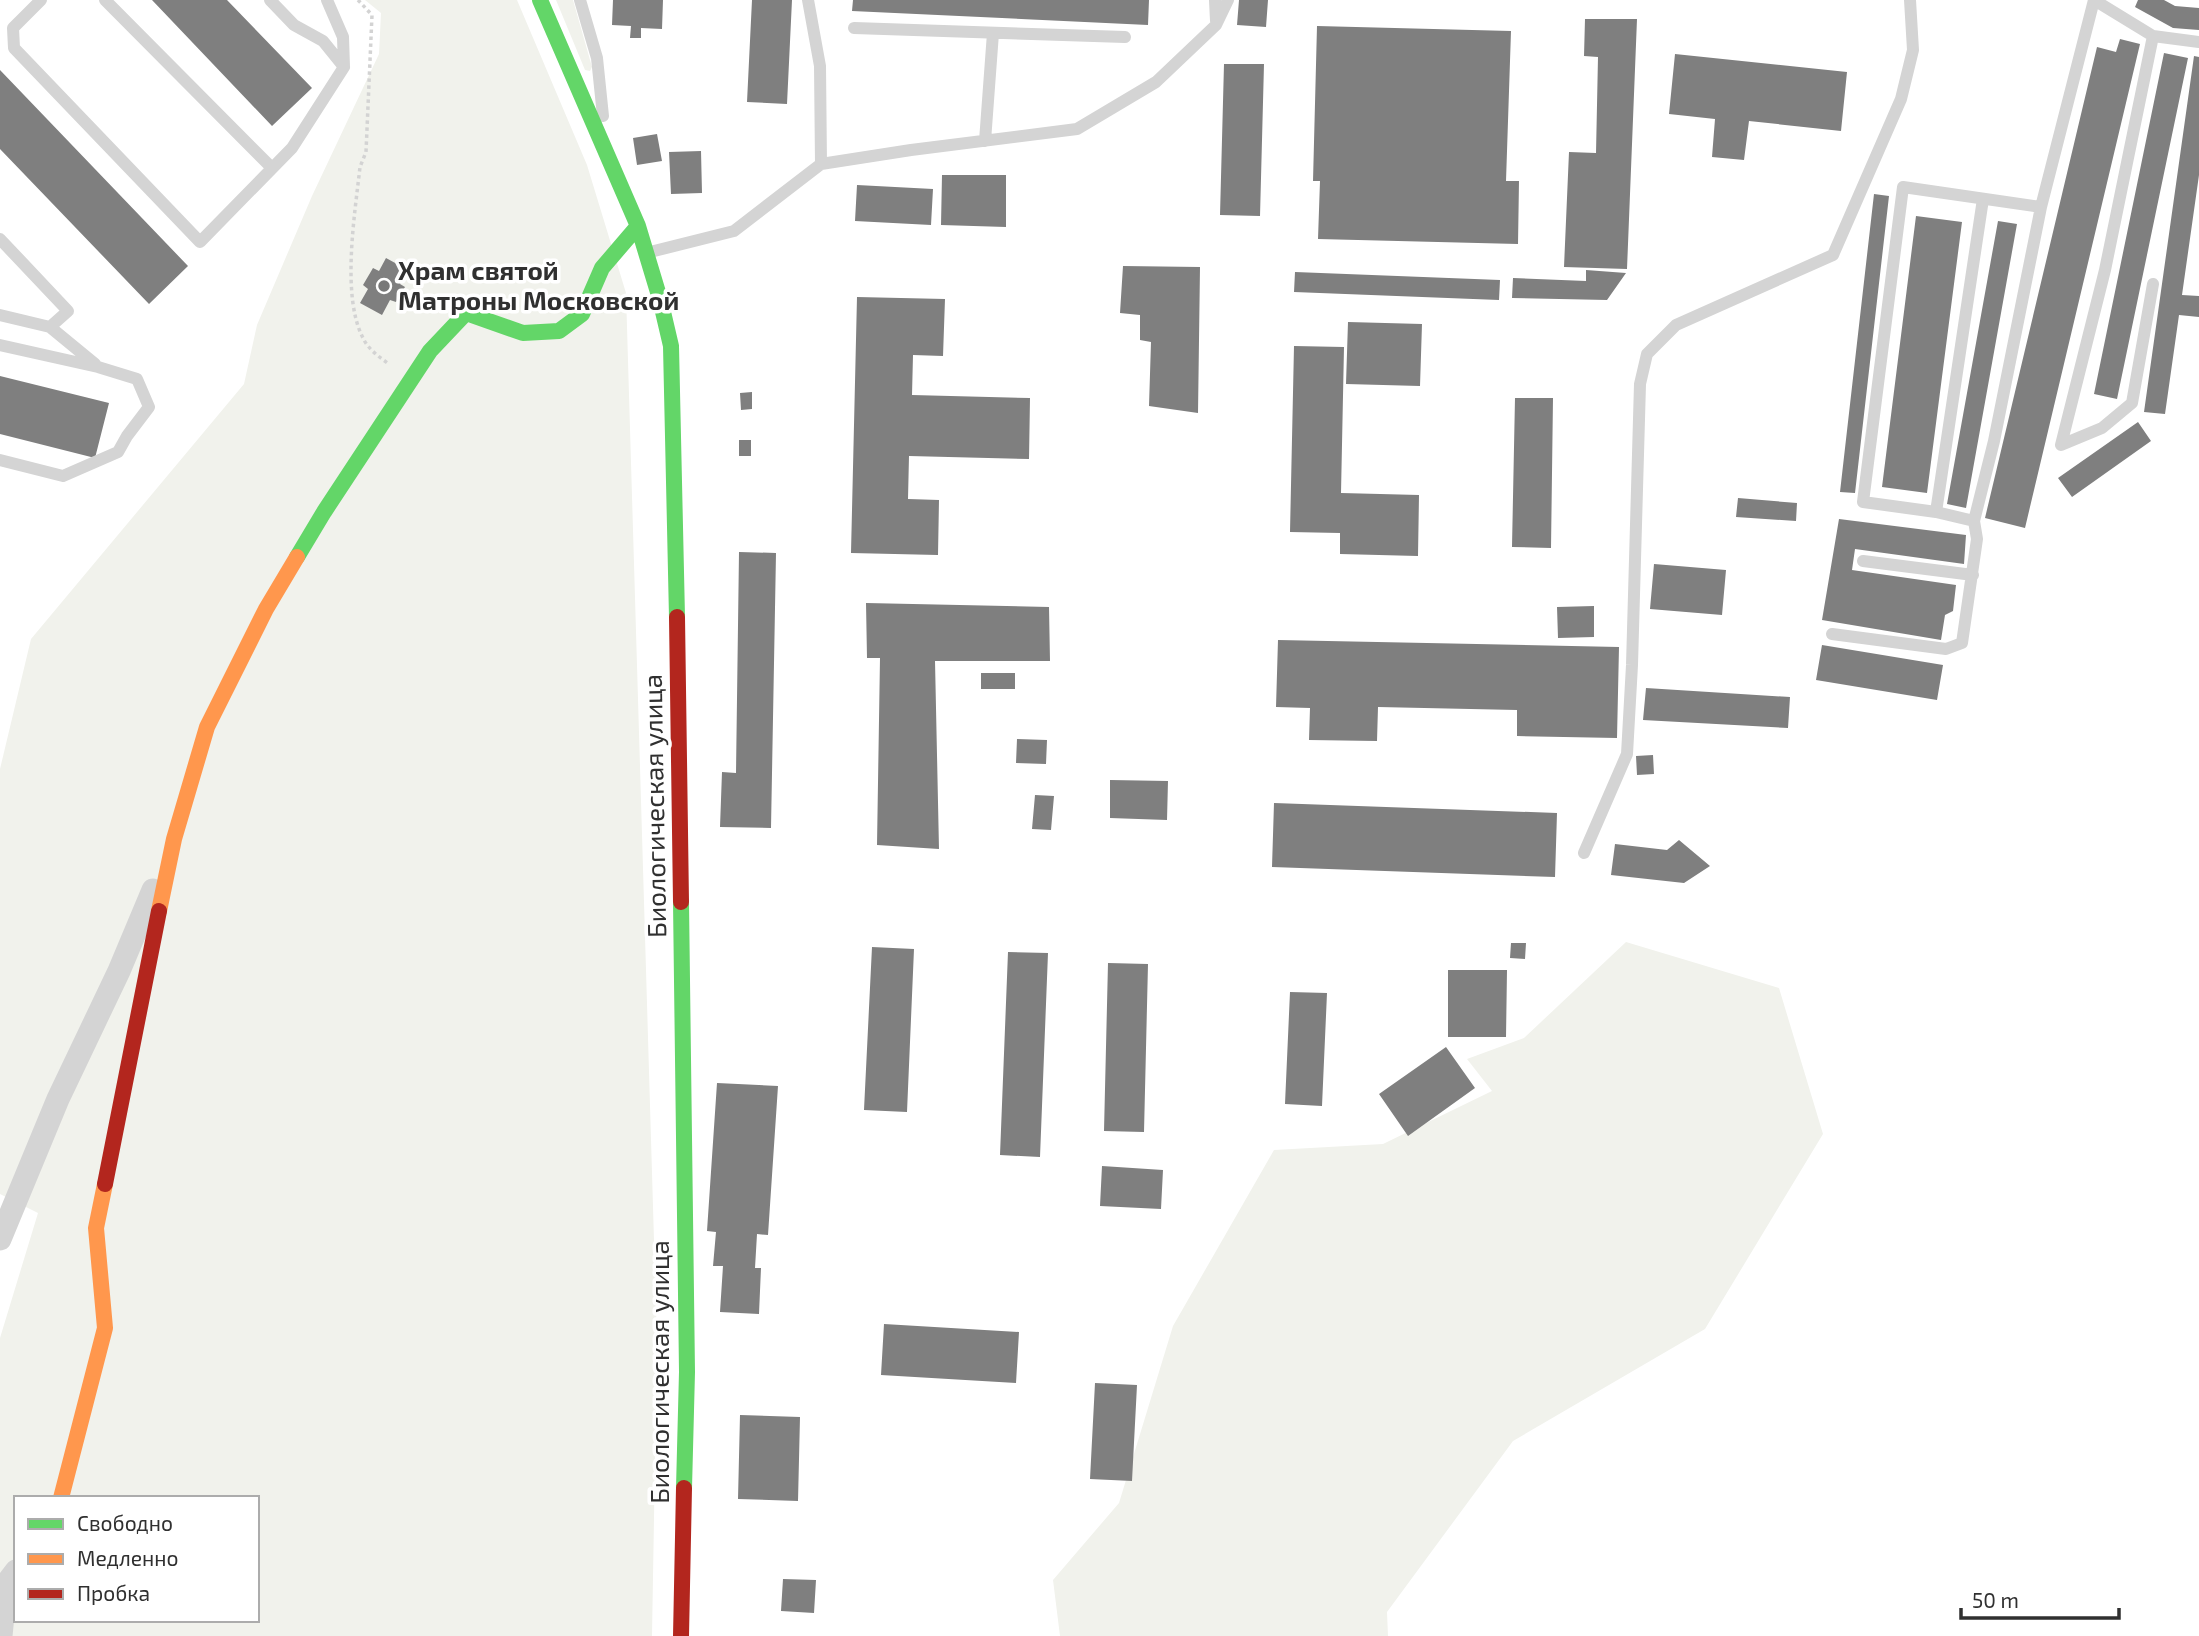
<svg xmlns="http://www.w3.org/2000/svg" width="2199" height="1636" viewBox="0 0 2199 1636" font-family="'Exo 2',sans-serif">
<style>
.green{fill:#f1f2ec;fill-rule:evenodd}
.building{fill:#7f7f7f}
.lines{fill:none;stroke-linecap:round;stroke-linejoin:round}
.path{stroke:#d3d3d3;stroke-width:3.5;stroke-dasharray:3.5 3.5;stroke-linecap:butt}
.lane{stroke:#d4d4d4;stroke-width:12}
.street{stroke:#d4d4d4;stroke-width:23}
.fast{stroke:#63d668;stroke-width:16}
.slow{stroke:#ff974d;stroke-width:16}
.jam{stroke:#b3261e;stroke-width:16}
.poi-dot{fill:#787878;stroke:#fff;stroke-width:2.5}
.labels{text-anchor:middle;stroke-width:7;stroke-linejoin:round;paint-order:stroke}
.poi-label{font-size:26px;font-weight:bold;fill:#303030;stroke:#fff;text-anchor:start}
.street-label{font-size:26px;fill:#303030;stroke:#fff}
</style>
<rect width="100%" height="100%" fill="#fff"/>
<!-- green -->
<path class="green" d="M365,0H517L587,165L626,293L657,1342L652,1636H0V1338L38,1213L0,1194V769L31,639L244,384L257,325L312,196L379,54L381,13ZM16,1498H257V1620H16Z
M556,0H573L592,67L590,71L585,70Z
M1626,942L1779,988L1823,1134L1705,1329L1513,1441L1387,1612L1388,1636H1060L1053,1580L1119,1503L1173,1326L1274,1150L1383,1144L1492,1091L1467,1059L1524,1038Z"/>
<!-- building -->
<path class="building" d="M152,0H227L312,88L272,126Z
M613,0H663L662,29L641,28V38H630L631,26L612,25Z
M752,0H792L787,104L747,102Z
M853,0H1149L1148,25L852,11Z
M1239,0H1268L1266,27L1237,25Z
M2138,0H2164L2175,6L2199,8V30L2173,28L2135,7Z
M1585,19H1637L1627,269L1564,267L1569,152L1596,153L1598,57L1584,56Z
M1317,26L1511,31L1506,181H1519L1518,244L1318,239L1320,181H1313Z
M2120,39L2140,44L2025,528L1985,518L2097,47L2116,52Z
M2164,53L2188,58L2117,399L2094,394Z
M1675,54L1847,72L1841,131L1749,121L1744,160L1712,157L1715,119L1669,114Z
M2194,56L2199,57V175L2182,295L2199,296V317L2179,315L2165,414L2144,412Z
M1224,64H1264L1260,216L1220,215Z
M0,70L188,266L149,304L0,149Z
M657,134L662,161L637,165L633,138Z
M701,151L702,193L671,194L669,152Z
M942,175H1006V227L941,225Z
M857,185L933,189L931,225L855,221Z
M1874,194L1889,196L1855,493L1840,492Z
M1916,216L1962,222L1927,493L1882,487Z
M1998,221L2017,224L1966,508L1947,504Z
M386,258L408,270L400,284L405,287L396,302L390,300L382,315L360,303L368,289L363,285L373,268L379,271Z
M1123,266L1200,267L1198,413L1149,406L1151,342L1140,340V315L1120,313Z
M1586,270L1626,273L1607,300L1512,298L1513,278L1586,281Z
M1295,272L1500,280L1499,300L1294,292Z
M857,297L945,299L943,356L913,355L912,395L1030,398L1029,459L909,456L908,499L939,500L938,555L851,553Z
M1348,322L1422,324L1420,386L1346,384Z
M1294,346L1344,347L1341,493L1419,495L1418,556L1340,554V533L1290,532Z
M0,376L109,403L95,458L0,434Z
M752,392V409L741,410L740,393Z
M1515,398H1553L1551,548L1512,547Z
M2138,422L2151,441L2072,497L2058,478Z
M739,440H751V456H739Z
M1738,498L1797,503L1796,521L1736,517Z
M1839,519L1966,535L1964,564L1855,549L1852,570L1956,585L1953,611L1945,615L1941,640L1822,620Z
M739,552L776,553L771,828L720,827L722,772L736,773Z
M1654,564L1726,570L1722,615L1650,609Z
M866,603L1049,607L1050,661H935L939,849L877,845L880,658H867Z
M1594,606V637L1558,638L1557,607Z
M1278,640L1619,647L1617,738L1517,736V710L1378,707L1377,741L1309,740L1310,708L1276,707Z
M1822,645L1943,665L1937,700L1816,680Z
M981,673H1015V689H981Z
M1646,688L1790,697L1788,728L1643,720Z
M1017,739L1047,740L1046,764L1016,763Z
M1653,755L1654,774L1637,775L1636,756Z
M1110,780L1168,781L1167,820L1110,818Z
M1035,795L1054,796L1051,830L1032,829Z
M1274,803L1557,813L1555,877L1272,867Z
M1679,840L1710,866L1684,883L1611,875L1615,844L1667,850Z
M1511,943H1526L1525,959L1510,958Z
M872,947L914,949L907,1112L864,1110Z
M1008,952L1048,953L1040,1157L1000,1155Z
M1108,963L1148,964L1144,1132L1104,1131Z
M1448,970H1507L1506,1037H1448Z
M1290,992L1327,993L1322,1106L1285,1104Z
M1446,1047L1475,1088L1408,1136L1379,1094Z
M717,1083L778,1086L768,1235L757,1234L755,1268H761L759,1314L720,1312L723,1266H713L716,1232L707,1231Z
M1102,1166L1163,1170L1161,1209L1100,1206Z
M884,1324L1019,1332L1016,1383L881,1375Z
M1095,1383L1137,1385L1132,1481L1090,1479Z
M740,1415L800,1417L798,1501L738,1499Z
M783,1579L816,1580L814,1613L781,1611Z"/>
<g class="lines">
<!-- path -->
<path class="path" d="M358,0L372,15L366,152L360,167C355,213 341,296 363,338C368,349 379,357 389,364"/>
<!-- lane -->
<path class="lane" d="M41,0L13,28L14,48L200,242L292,148L344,67L323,41L294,25L270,0
M105,0L272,168
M327,0L343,37L344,67
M580,0L597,58L603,116
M808,0L820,66L821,164
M1215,0L1216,21
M854,28L1125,37
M985,141L993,33
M0,239L68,311L50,327L0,315
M646,253L734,231L821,164L911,150L1077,129L1156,82L1216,25L1228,0
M2153,284L2132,403L2102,428L2061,445L2105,270L2153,36
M50,327L95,364
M0,345L98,367L137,379L149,407L127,436L118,452L63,476L0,460
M1936,512L1983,199
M1974,521L1936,512L1863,502L1903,187L2041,207
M1863,561L1973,575
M1832,634L1946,649L1962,643L1977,539L1974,521L1994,441L2041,207L2094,0L2153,36L2199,42
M1584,853L1627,754L1632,665L1640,384L1647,354L1676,325L1833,255L1901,99L1913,50L1910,0"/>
<!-- street -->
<path class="street" d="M0,1239L58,1099L119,971L153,890
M1,1636L6,1584L16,1571"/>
<!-- fast -->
<path class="fast" d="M540,0L638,226L660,299L671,346L677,617
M297,557L324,512L430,351L466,313L523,333L559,331L582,314L602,268L638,226
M681,902L687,1372L684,1488"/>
<!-- slow -->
<path class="slow" d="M159,911L174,839L207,727L266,609L297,557
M61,1498L105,1328L96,1228L105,1184"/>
<!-- jam -->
<path class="jam" d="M677,617L681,902
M105,1184L159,911
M681,1636L684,1488"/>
</g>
<!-- markers -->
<circle class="poi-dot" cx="384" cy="286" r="7"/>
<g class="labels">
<!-- poi labels -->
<g class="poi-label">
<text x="398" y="280">Храм святой<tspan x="398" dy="30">Матроны Московской</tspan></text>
</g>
<!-- street labels -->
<g class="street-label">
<text transform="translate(655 806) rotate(-91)" y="9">Биологическая улица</text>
<text transform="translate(660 1372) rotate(-90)" y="9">Биологическая улица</text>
</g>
</g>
<!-- legend -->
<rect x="14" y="1496" width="245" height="126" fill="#ffffff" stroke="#acacac" stroke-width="2"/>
<rect x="28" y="1519" width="35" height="10" fill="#63d668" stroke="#acacac" stroke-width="2"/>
<text x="77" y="1531" font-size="21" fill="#303030">Свободно</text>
<rect x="28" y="1554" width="35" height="10" fill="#ff974d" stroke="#acacac" stroke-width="2"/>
<text x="77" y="1566" font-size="21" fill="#303030">Медленно</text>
<rect x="28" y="1589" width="35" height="10" fill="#b3261e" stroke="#acacac" stroke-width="2"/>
<text x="77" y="1601" font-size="21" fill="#303030">Пробка</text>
<!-- scale -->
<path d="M1961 1608v10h158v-10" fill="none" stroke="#303030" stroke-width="3.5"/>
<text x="1972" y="1608" font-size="21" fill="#303030" stroke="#ffffff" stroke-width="5" paint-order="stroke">50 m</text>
</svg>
